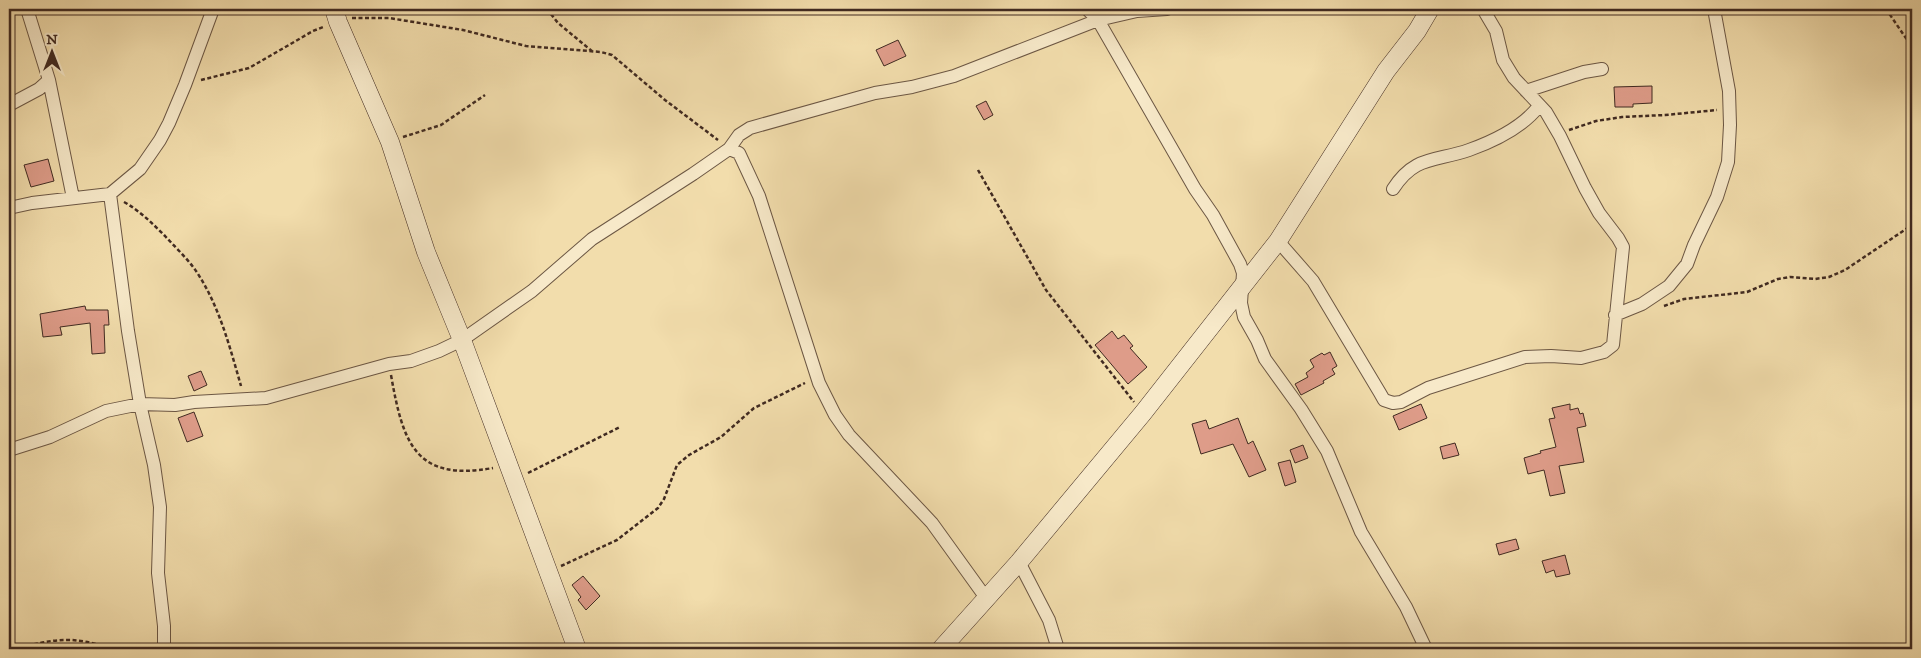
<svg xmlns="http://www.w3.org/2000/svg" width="1921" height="658" viewBox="0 0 1921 658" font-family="'IM FELL DW Pica',serif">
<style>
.building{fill:#de9c89;stroke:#402a21}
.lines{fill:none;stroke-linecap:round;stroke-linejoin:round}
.street-casing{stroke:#6c5744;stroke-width:14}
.secondary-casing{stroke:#402a21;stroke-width:19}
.path{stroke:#402a21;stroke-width:2.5;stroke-dasharray:4 2.5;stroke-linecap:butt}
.street{stroke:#f7e9c9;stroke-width:12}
.secondary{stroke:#f7e9c9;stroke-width:18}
</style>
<rect width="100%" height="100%" fill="#f2ddac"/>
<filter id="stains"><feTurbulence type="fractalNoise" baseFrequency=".004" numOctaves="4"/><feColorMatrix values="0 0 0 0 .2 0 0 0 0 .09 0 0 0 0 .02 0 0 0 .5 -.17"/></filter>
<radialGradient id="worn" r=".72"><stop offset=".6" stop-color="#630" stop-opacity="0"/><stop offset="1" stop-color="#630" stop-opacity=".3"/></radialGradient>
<!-- building -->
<path class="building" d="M898,40L906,56L884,66L876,50Z
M1652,86V103L1633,104V107H1615L1614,87Z
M986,101L993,115L984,120L976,106Z
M48,159L54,181L31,187L24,165Z
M85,306L86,310H108L109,325H104L105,353L92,354L90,323L60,327L62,335L43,337L40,314Z
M1112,331L1118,339L1124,335L1133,346L1130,348L1147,367L1128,384L1095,345Z
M1330,352L1337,366L1332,369L1335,374L1323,381L1324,383L1301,395L1295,384L1308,377L1306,373L1314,367L1310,360L1322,353L1324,355Z
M201,371L207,385L194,391L188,376Z
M1421,404L1427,418L1399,430L1393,416Z
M1570,404V410L1578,408L1580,414L1583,413L1586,426L1577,428L1584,462L1559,466L1565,493L1550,496L1544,470L1528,474L1524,458L1541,453L1540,451L1556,447L1549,419L1555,418L1552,408Z
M194,412L203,436L187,442L178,418Z
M1238,418L1248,444L1253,441L1266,470L1249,477L1233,444L1201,454L1192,424L1206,420L1209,429Z
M1455,443L1459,455L1443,459L1440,447Z
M1303,445L1308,458L1295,463L1290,450Z
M1290,460L1296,482L1285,486L1278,463Z
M1516,539L1519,549L1499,555L1496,544Z
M1565,555L1570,574L1556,577L1554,570L1546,573L1542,561Z
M583,576L600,596L586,610L578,600L581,597L572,585Z"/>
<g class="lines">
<defs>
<path id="street" d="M27,9L49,80L73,198
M1087,9L1098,20L1195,189L1213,215L1240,264L1243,273L1241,303L1244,317L1257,340L1265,359L1301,409L1327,451L1361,532L1406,607L1426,649
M1526,91L1584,72L1602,69
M9,105L39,89L49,80
M729,149L739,153L759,196L819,383L835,415L849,435L932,523L986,598
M1393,189C1415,155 1435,162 1469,150C1494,141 1522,128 1539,106
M110,194L128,331L140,404L154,465L160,507L158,573L164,626V649
M9,208L32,203L110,194L140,169L160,140L169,123L185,85L213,9
M1278,241L1313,281L1380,393L1384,400L1393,403L1401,402L1428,388L1525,357L1551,356L1581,358L1604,352L1613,345L1623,247L1618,238L1599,213L1585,188L1560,136L1546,112L1514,78L1503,60L1496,31L1483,9
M1615,315L1642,304L1669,286L1687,264L1694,245L1717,197L1728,162L1730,125L1729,91L1714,9
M9,450L50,437L106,411L140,404L175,405L194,402L266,398L389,364L411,361L439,351L462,340L532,291L592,239L693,174L729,149L739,135L750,128L875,93L912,87L954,76L1098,20L1137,11L1167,9
M1019,562L1049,620L1058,649"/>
<path id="secondary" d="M334,9L338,22L390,142L426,252L462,340L577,649
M941,649L1019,562L1143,413L1278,241L1386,71L1417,31L1430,9"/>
</defs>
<!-- street casing -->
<use href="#street" class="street-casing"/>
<!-- secondary casing -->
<use href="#secondary" class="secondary-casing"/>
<!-- path -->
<path class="path" d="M547,9L558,23L593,52
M1886,9L1912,47
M352,18H389L463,30L526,46L601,52L612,55L665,100L718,140
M201,80L249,68L313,31L323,27
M1569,130L1596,121L1622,117L1665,115L1717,110
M403,137L441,125L485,95
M978,170L1046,290L1134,402
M124,202C140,211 152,223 165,236C176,248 189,260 198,274C220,308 230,348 241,386
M1664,306L1684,299L1747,292L1778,279L1790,277L1815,279L1829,277L1845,270L1912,225
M391,375C403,443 415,482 493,468
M528,473L620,427
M561,566L617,540L658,508L664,499L677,465L689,455L721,437L754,408L805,383
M15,649C53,639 74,635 111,649"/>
<!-- street -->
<use href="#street" class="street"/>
<!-- secondary -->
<use href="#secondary" class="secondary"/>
</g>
<!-- margin -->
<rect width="1921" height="658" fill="none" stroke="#f2ddac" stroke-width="30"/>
<rect x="10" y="10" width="1901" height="638" fill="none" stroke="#402a21" stroke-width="2.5"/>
<rect x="15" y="15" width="1891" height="628" fill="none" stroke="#402a21"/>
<!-- north arrow -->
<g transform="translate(52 52)" stroke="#f7e9c9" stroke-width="4" paint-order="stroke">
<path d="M0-4L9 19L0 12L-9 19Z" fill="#402a21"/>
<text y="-8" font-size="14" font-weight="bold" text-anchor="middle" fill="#402a21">N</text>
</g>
<rect width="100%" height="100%" filter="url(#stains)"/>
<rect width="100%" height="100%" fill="url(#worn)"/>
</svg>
